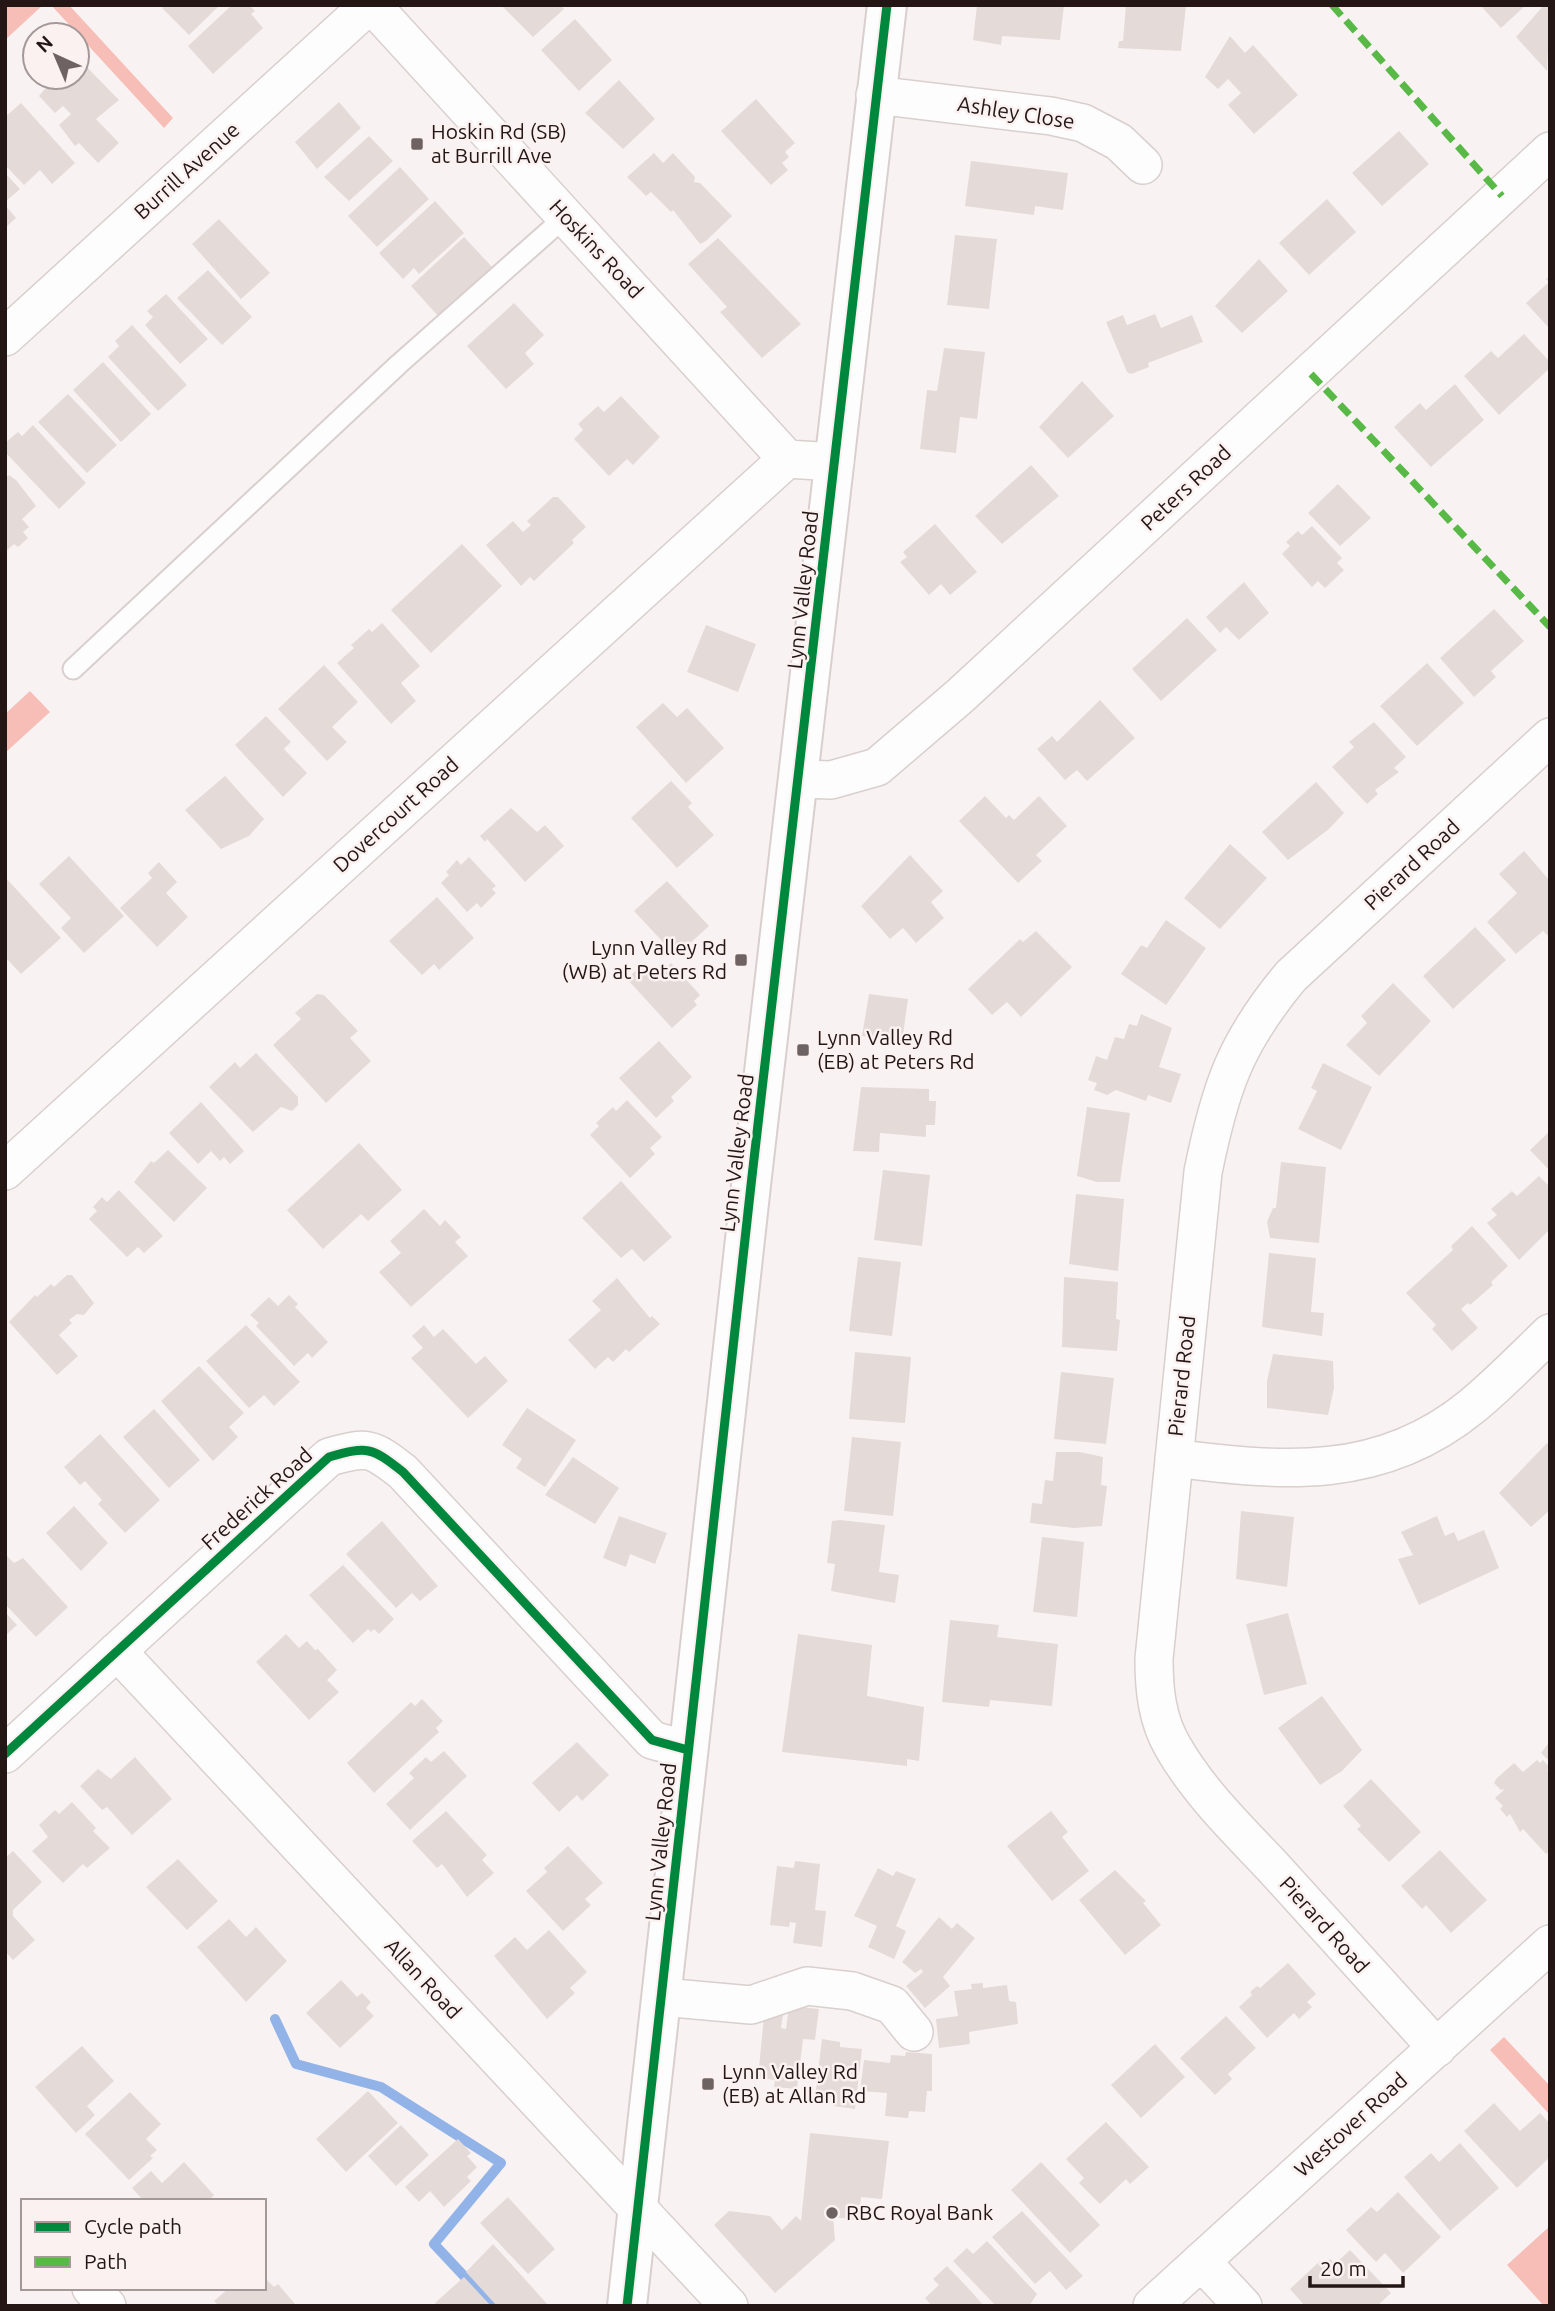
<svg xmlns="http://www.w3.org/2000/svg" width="1555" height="2311" viewBox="0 0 1555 2311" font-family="Ubuntu,sans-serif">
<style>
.forest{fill:#f7beb7}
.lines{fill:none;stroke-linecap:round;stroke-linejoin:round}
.stream{stroke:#92b3e8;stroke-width:10}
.building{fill:#e4dad8}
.service-casing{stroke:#d9cfce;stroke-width:23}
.minor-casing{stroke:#d9cfce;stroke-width:40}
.tertiary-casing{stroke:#d9cfce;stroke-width:42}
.service{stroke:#fefdfd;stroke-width:19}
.minor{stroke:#fefdfd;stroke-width:37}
.tertiary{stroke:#fefdfd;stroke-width:38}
.quiet{stroke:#58b947;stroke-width:7;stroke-dasharray:14 7;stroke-linecap:butt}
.cycleway-casing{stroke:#faf1f0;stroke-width:13}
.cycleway{stroke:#00873e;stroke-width:9}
.poi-dot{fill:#6e6362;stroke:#faf1f0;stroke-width:2.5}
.labels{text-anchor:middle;stroke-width:5;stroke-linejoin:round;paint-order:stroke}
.street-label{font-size:21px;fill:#241614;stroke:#faf1f0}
.poi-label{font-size:21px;fill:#241614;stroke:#faf1f0;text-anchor:start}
</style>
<rect width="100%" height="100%" fill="#f8f3f2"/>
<!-- forest -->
<path class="forest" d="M5,5H43L5,40Z
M51,5H69L173,118L164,128Z
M30,691L50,712L5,753V714Z
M1504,2037L1550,2086V2115L1490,2050Z
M1550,2226V2306H1544L1507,2265Z"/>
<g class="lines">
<!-- stream -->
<path class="stream" d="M275,2019L296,2064L381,2087L501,2163L434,2244L492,2306"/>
</g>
<!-- building -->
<path class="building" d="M165,5H220L189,35L162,8Z
M232,5H249L255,11L251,14L263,28L213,74L188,46Z
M501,5H560L564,9L533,37Z
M977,5H1064L1060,40L1002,36L1001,45L973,40Z
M1126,5L1186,6L1181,51L1118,48L1119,41H1123Z
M1480,5H1526L1501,28Z
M1544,5H1550L1547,71L1516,37Z
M575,19L612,60L579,91L541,50Z
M1230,36L1245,53L1253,45L1298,95L1254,134L1228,105L1241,93L1228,79L1218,89L1205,77Z
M78,58L119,100L96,119L119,143L98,163L79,143L75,146L59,125L71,114L63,106L55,113L39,96L55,77H77Z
M619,80L655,119L623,149L585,113Z
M756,99L795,143L785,152L789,157L782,163L788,170L771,185L721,131Z
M339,102L361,128L317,169L295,142Z
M21,103L75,163L52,184L40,170L24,185L5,165V117Z
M1399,131L1429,164L1382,206L1352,173Z
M369,136L393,161L349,201L324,177Z
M654,153L663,163L673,153L695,177L694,182L700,183L732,216L706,241L700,244L673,210L671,212L651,192L646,196L627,177Z
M971,161L1068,173L1063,210L1035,206L1034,215L965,206Z
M400,167L429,199L377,247L348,216Z
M5,173L20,189L5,202Z
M1327,199L1356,232L1309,275L1279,243Z
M435,201L464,233L419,274L414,268L403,279L379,253Z
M5,205L16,218L5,228Z
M219,219L270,273L241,299L192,244Z
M955,235L997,239L989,309L947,305Z
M464,237L493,268L439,317L411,286Z
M718,238L801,324L762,358L720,312L727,307L688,264Z
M1259,259L1288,291L1242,333L1215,306Z
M208,270L252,317L222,345L177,298Z
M1550,276V329L1526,303L1549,282L1546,279Z
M166,294L208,339L180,364L145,325L153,317L147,311Z
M514,303L544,335L525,353L534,364L506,389L467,346Z
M1155,314L1161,328L1192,315L1203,342L1148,363L1149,367L1131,374L1127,372L1106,322L1123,315L1127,325Z
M132,325L187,385L158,411L108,357L119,346L115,341Z
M1524,334L1550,362V368L1499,415L1464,376L1491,351L1498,358Z
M944,348L985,352L977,419L960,417L956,453L920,449L927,390L937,391Z
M103,362L151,414L121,442L73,390Z
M1082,381L1114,416L1068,458L1039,427Z
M1455,384L1484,420L1431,467L1394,427L1420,403L1426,410Z
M68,394L117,445L87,473L38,422Z
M621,396L660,437L633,465L627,459L609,476L574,439L583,430L578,424L598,406L604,412Z
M33,425L86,483L59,509L5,452V443L18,432L22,436Z
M1031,465L1059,496L1002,544L975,516Z
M9,475L16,480L36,506L22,519L29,527L23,532L28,538L18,547L14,544L5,552V478Z
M1338,484L1371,518L1340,546L1308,513Z
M553,497H558L586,527L572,540L574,543L534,581L530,577L521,586L486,545L513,521L523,532L531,525L527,521Z
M935,524L977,572L950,595L941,584L929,595L900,562L907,557L903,552Z
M1312,526L1342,558L1337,563L1344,570L1325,588L1318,581L1312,587L1282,554L1290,546L1286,542L1298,531L1302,535Z
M462,544L502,586L431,653L391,610Z
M1244,582L1269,613L1239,640L1226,627L1220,633L1206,617Z
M1494,609L1524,641L1491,671L1496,677L1474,697L1440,658Z
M1187,618L1217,650L1161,701L1132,669Z
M382,623L420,666L401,683L416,701L391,724L337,663L354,648L351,645L369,629L372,632Z
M706,625L756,644L738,692L687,672Z
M1427,663L1464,703L1417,746L1380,706Z
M324,665L358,702L332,727L347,742L327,761L278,709Z
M1100,700L1135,738L1087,781L1077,770L1065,780L1037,749L1052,736L1057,742Z
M663,703L677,717L687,708L724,748L686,783L636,727Z
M266,716L291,742L284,749L307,773L283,797L235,745Z
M1374,722L1406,757L1394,768L1399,772L1375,790L1378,794L1367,804L1332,767L1354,747L1349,742Z
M225,776L264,819L249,836L221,849L185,810Z
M671,781L692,803L688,807L714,835L677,868L631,818Z
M1316,782L1344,813L1329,829L1288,860L1262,832Z
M985,796L1006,818L1009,815L1014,820L1039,796L1067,826L1036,855L1042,861L1018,883L959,821Z
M511,808L537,832L545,825L564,846L525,882L487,839L485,842L480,836Z
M1230,844L1267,878L1220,929L1184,898Z
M1524,851L1550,881V938L1543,931L1516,954L1487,922L1517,893L1499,874Z
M910,855L943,891L931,902L944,918L916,943L903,928L890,939L861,906Z
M69,856L124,916L84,953L61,928L71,918L39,884Z
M469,857L496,886L492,889L496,893L481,908L477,903L467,912L441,883L449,875L446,872L457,860L461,865Z
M159,862L177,882L166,893L188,917L157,947L120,908L152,878L148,873Z
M5,877L61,938L21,974L5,957Z
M667,881L709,926L676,956L634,911Z
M437,897L474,938L439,970L434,964L422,975L389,941Z
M1166,920L1206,948L1166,1005L1121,974L1141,945L1147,948Z
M1475,927L1506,960L1453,1009L1423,976Z
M1036,931L1072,967L1021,1017L1007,1002L992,1015L968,989L1020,939L1023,942Z
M645,962L658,976L671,963L700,995L694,1001L697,1005L672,1028L627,979Z
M1393,983L1431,1021L1379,1076L1346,1045L1367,1023L1361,1016Z
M317,994L324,995L358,1031L350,1038L371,1061L326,1103L273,1045L301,1019L295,1013Z
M869,994L908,999L902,1042L862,1036Z
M1141,1014L1172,1028L1159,1067L1181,1074L1171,1103L1148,1095L1146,1101L1116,1090L1107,1095L1094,1090L1097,1083L1088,1080L1096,1056L1107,1060L1115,1037L1124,1039L1129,1024L1137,1026Z
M659,1041L692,1077L671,1097L674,1101L656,1118L619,1078Z
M256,1053L298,1097V1105L292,1111L281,1107L253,1132L209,1087L235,1062L240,1068Z
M1323,1063L1372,1087L1341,1150L1298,1129L1317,1091L1311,1088Z
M861,1087L929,1089V1101H936L935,1125H926V1137L880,1133L879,1152L853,1151Z
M627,1100L662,1137L650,1148L655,1154L630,1178L590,1135L599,1126L596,1123L613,1107L616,1111Z
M201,1102L244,1151L230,1164L224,1157L220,1161L211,1151L198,1164L169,1133Z
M1087,1107L1130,1113L1120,1182H1097L1077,1176Z
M1550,1131V1171L1530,1150Z
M359,1143L402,1190L368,1221L361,1214L323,1249L287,1210Z
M168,1150L207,1188L174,1222L134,1182L151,1161L154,1163Z
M1281,1162L1326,1167L1319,1243L1270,1238L1267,1222L1273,1208H1276Z
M883,1170L930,1175L922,1246L874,1240Z
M1539,1176L1550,1187V1229L1519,1260L1487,1223L1497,1215L1491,1209L1512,1191L1517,1196Z
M621,1181L672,1237L644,1262L632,1249L621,1258L582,1218Z
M119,1190L163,1236L144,1253L138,1247L127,1257L89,1219L97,1211L93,1207L102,1197L107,1202Z
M1076,1194L1124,1199L1118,1271L1069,1264Z
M424,1209L440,1226L445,1220L461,1237L455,1242L468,1256L411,1307L379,1272L401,1253L390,1241Z
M1472,1226L1508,1266L1491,1282L1493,1285L1470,1305L1468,1303L1461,1309L1478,1328L1452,1351L1432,1329L1436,1325L1406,1293L1453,1250L1451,1246Z
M1269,1253L1316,1258L1311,1312L1324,1313L1322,1336L1262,1327Z
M858,1257L901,1262L892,1336L849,1331Z
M67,1275H72L94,1303L84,1315L77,1314L69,1320L72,1323L59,1335L78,1356L57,1375L9,1322L35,1295L37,1297L51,1284L54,1287Z
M1064,1277L1118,1282L1116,1319L1120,1320L1117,1351L1062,1347Z
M617,1278L650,1318L652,1316L660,1324L629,1352L626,1349L613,1362L608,1357L595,1369L568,1340L601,1310L592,1301Z
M289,1295L298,1304L295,1307L328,1342L312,1358L308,1353L294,1366L256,1326L259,1323L250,1315L269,1297L278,1306Z
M246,1325L300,1382L274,1406L264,1395L249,1408L206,1361Z
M424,1325L434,1337L443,1329L476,1364L485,1356L508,1381L468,1418L411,1358L423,1348L412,1336Z
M855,1352L911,1357L905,1423L849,1419Z
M1273,1354L1333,1361L1334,1388L1328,1415L1267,1408V1381Z
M199,1366L244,1413L229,1427L238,1437L213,1461L161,1401Z
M1061,1372L1114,1378L1106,1444L1054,1439Z
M527,1408L576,1440L545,1487L516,1468L522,1459L502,1445Z
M154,1409L200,1460L169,1488L123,1437Z
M100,1434L160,1500L125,1533L98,1504L102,1500L85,1481L80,1485L64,1467Z
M852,1437L901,1442L893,1516L844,1511Z
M1547,1443L1550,1446V1510L1531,1527L1499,1493Z
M1056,1452H1080L1103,1457L1101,1485L1107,1486L1102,1526L1074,1528L1030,1523L1032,1503L1042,1504L1045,1480L1053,1481Z
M573,1457L619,1488L595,1524L545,1495Z
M74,1506L108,1543L81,1571L46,1533Z
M1241,1511L1294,1517L1287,1587L1236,1579Z
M619,1516L667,1533L655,1564L630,1554L626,1567L603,1558Z
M1437,1516L1445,1536L1454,1532L1458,1541L1484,1530L1499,1568L1419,1605L1398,1559L1413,1555L1401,1532Z
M840,1520L885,1525L879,1572L899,1575L895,1603L831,1591L835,1564L827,1563L832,1521Z
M382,1521L438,1586L420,1601L412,1593L396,1608L346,1554Z
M1042,1537L1084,1542L1077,1617L1033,1612Z
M5,1554L14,1563L23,1558L68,1607L36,1637L5,1604Z
M343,1565L394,1619L379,1634L374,1629L371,1632L368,1629L353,1643L309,1595Z
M5,1612L17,1625L5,1636Z
M1288,1613L1307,1684L1264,1695L1246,1624Z
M950,1620L999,1625L997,1637L1058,1644L1052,1706L990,1700L989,1707L942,1702Z
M286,1634L299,1648L307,1641L315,1650L318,1649L337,1670L327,1680L339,1692L309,1720L256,1662Z
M798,1634L872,1645L867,1696L924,1707L919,1761L907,1759V1766L782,1752Z
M1322,1696L1362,1750L1342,1771L1320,1785L1278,1728Z
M422,1699L443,1721L436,1728L439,1732L374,1793L347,1763L411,1702L415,1706Z
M1550,1741V1759L1548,1760L1541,1753Z
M577,1742L609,1775L582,1801L577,1795L559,1812L532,1783Z
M444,1751L467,1776L410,1830L386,1804L414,1778L409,1773L426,1757L431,1762Z
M135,1757L172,1799L132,1835L107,1807L102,1810L80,1786L98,1769L111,1779Z
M1537,1760L1540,1763L1543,1760L1550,1768L1547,1770L1550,1774V1851L1546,1854L1523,1829L1520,1832L1510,1814L1507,1817L1500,1809L1503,1806L1495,1798L1505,1789L1501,1790L1494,1783L1496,1779L1514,1763L1523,1772Z
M1371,1779L1421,1832L1389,1862L1357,1829L1361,1826L1343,1806Z
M72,1802L96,1828L93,1831L110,1848L87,1868L83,1864L63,1883L32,1851L48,1837L39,1825L55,1810L59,1814Z
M446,1811L487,1855L482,1860L494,1873L467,1897L442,1864L437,1868L412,1841Z
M1051,1811L1068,1832L1062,1837L1089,1871L1052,1901L1007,1846Z
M568,1846L603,1883L585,1899L591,1905L563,1931L526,1891L547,1872L544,1868Z
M1440,1850L1487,1900L1451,1933L1426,1905L1422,1909L1401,1886Z
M13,1851L42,1882L13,1910V1916L35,1940L13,1960L5,1951V1858Z
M178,1859L218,1901L187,1930L146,1887Z
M795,1861L820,1864L815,1910L826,1911L822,1947L793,1943L796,1923L790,1922L789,1927L770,1925L777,1866L794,1868Z
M878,1868L893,1876L896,1871L916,1879L896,1926L906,1931L894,1959L868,1947L877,1926L854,1916Z
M1115,1870L1146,1901L1143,1903L1161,1925L1125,1955L1079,1900Z
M939,1917L952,1929L957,1923L975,1938L943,1977L950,1986L925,2008L906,1986L923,1972L921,1969L915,1973L902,1962Z
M229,1919L246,1937L256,1927L287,1961L246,2002L197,1947Z
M549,1930L587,1972L570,1988L575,1993L547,2019L494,1956L515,1937L527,1950Z
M1288,1963L1316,1994L1307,2002L1312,2007L1299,2019L1294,2013L1267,2038L1239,2007L1252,1995L1250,1992L1257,1986L1260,1988Z
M341,1980L357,1997L362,1993L371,2002L366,2008L374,2016L340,2048L306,2013Z
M983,1983V1988L1007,1985L1009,2001L1016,2002L1018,2024L969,2032L970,2044L939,2048L936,2019L958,2016L954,1991L972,1989L971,1984Z
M765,2006L784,2008L781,2028L786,2029L789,2006L819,2009L815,2040L803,2039L797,2089L774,2087L775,2080L758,2078Z
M1226,2016L1256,2048L1228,2074L1232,2079L1215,2095L1180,2058Z
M822,2039L840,2042V2047L862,2049L855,2109L833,2106L834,2099L815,2097Z
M1155,2044L1185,2077L1141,2118L1111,2085Z
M82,2046L114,2081L87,2106L95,2115L76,2133L35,2087Z
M906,2052L932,2054V2091H927L925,2112L909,2111L908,2118L885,2116L887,2093L860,2091L864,2060L890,2063L891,2055L905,2056Z
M368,2091L398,2123L346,2172L316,2139Z
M130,2092L161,2124L146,2139L157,2150L150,2156L153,2158L129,2180L85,2134Z
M1494,2103L1520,2131L1540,2113L1550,2124V2157L1517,2188L1464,2131Z
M1106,2122L1149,2167L1130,2184L1126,2179L1100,2204L1079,2183L1084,2178L1066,2159Z
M401,2125L429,2155L396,2186L368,2156Z
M810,2133L889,2141L882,2199L861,2197L859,2220L833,2217L835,2240L775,2293L714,2225L729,2211L770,2216L782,2230L796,2216L801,2221Z
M458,2139L471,2153L467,2156L477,2167L467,2177L471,2181L444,2207L430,2191L419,2202L405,2187Z
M1460,2143L1499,2188L1450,2231L1404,2177L1431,2153L1439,2162Z
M184,2162L214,2195L208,2201H144L132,2188L151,2171L162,2183Z
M1041,2162L1100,2225L1070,2253L1011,2190Z
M1398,2192L1441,2237L1403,2273L1385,2253L1376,2262L1346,2230L1371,2207L1377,2212Z
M508,2197L555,2249L528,2274L480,2223Z
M1022,2211L1083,2276L1066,2290L1050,2271L1035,2284L992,2237Z
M987,2241L1037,2294L1029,2306H996L953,2261L967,2248L973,2254Z
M493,2244L549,2306H497L466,2272Z
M1350,2250L1391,2293L1377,2306H1305L1290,2289L1320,2261L1324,2265L1330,2259L1335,2264Z
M947,2266L968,2288L984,2306H932L925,2298L939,2285L933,2279Z
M264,2277L274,2287L278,2284L295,2304L219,2306L214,2301L229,2288H264Z
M464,2277L491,2306H438L435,2303Z"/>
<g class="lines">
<defs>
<path id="service" d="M73,669L399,364L565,217"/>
<path id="minor" d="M372,5L787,459L835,462
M875,95L1051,116L1083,123L1119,142L1143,165
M5,337L369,5
M799,779L831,780L877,767L960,696L1550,151
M5,1171L787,459
M1174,1458C1283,1472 1380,1481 1471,1407C1499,1384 1524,1358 1550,1333
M117,1651L729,2306
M5,1754L329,1457C368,1446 371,1447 403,1472L652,1740L688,1750
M662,1997L751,2005L807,1986L852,1991L892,2005L914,2032
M1437,2048C1382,1988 1327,1927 1272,1866C1237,1829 1198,1791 1173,1747C1157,1720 1154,1690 1154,1659L1203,1172C1220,1088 1235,1043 1291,976L1550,737
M1201,2261L1243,2306
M91,2288L107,2306
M1152,2306L1550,1944"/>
<path id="tertiary" d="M627,2306L751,1185L887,5"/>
</defs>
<!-- service casing -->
<use href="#service" class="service-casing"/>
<!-- minor casing -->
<use href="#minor" class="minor-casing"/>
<!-- tertiary casing -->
<use href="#tertiary" class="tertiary-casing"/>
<!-- service -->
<use href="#service" class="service"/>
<!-- minor -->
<use href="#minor" class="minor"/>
<!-- tertiary -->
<use href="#tertiary" class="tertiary"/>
<!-- quiet -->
<path class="quiet" d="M1332,5L1502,196
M1311,374L1550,627"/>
<defs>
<path id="cycleway" d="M5,1754L329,1457C368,1446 371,1447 403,1472L652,1740L688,1750
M627,2306L751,1185L887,5"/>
</defs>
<!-- cycleway casing -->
<use href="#cycleway" class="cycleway-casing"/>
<!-- cycleway -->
<use href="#cycleway" class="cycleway"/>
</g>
<!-- markers -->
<g class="poi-dot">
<rect x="410" y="137" width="14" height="14" rx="3.5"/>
<rect x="734" y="953" width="14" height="14" rx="3.5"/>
<rect x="796" y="1043" width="14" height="14" rx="3.5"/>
<rect x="701" y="2077" width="14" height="14" rx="3.5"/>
<circle cx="832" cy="2213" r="7"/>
</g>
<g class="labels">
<!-- street labels -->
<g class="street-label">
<text transform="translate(1016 113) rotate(9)" y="7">Ashley Close</text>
<text transform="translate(187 171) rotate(-42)" y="7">Burrill Avenue</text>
<text transform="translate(596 249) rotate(47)" y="7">Hoskins Road</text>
<text transform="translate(1186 488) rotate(-43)" y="7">Peters Road</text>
<text transform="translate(803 590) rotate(-84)" y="7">Lynn Valley Road</text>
<text transform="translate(396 815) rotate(-42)" y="7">Dovercourt Road</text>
<text transform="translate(1412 865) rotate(-43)" y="7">Pierard Road</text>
<text transform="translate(737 1153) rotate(-83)" y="7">Lynn Valley Road</text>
<text transform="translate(1182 1376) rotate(-84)" y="7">Pierard Road</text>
<text transform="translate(257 1499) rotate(-42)" y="7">Frederick Road</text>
<text transform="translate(661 1842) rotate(-84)" y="7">Lynn Valley Road</text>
<text transform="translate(1324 1925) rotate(48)" y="7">Pierard Road</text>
<text transform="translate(423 1979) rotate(47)" y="7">Allan Road</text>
<text transform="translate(1351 2125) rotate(-42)" y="7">Westover Road</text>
</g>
<!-- poi labels -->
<g class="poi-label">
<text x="431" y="139">Hoskin Rd (SB)<tspan x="431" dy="24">at Burrill Ave</tspan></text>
<text x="727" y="955" text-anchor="end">Lynn Valley Rd<tspan x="727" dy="24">(WB) at Peters Rd</tspan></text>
<text x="817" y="1045">Lynn Valley Rd<tspan x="817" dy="24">(EB) at Peters Rd</tspan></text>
<text x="722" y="2079">Lynn Valley Rd<tspan x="722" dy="24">(EB) at Allan Rd</tspan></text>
<text x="846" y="2220">RBC Royal Bank</text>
</g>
</g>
<!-- border -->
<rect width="1555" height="2311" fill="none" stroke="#241614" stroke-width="14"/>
<!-- legend -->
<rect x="21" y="2199" width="245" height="91" fill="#faf1f0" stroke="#a49998" stroke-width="2"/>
<rect x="35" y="2222" width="35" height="10" fill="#00873e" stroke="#a49998" stroke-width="2"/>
<text x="84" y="2234" font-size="21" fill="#241614">Cycle path</text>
<rect x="35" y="2257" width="35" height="10" fill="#58b947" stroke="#a49998" stroke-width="2"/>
<text x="84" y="2269" font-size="21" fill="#241614">Path</text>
<!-- north arrow -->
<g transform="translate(56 56) rotate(316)"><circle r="33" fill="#faf1f0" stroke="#a49998" stroke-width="2"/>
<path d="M0-5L12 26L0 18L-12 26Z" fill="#6e6362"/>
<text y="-10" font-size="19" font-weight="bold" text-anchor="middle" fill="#241614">N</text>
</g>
<!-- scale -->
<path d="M1310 2276v10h93v-10" fill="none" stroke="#241614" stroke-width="3.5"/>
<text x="1320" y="2276" font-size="21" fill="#241614" stroke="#faf1f0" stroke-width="5" paint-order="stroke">20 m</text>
</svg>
